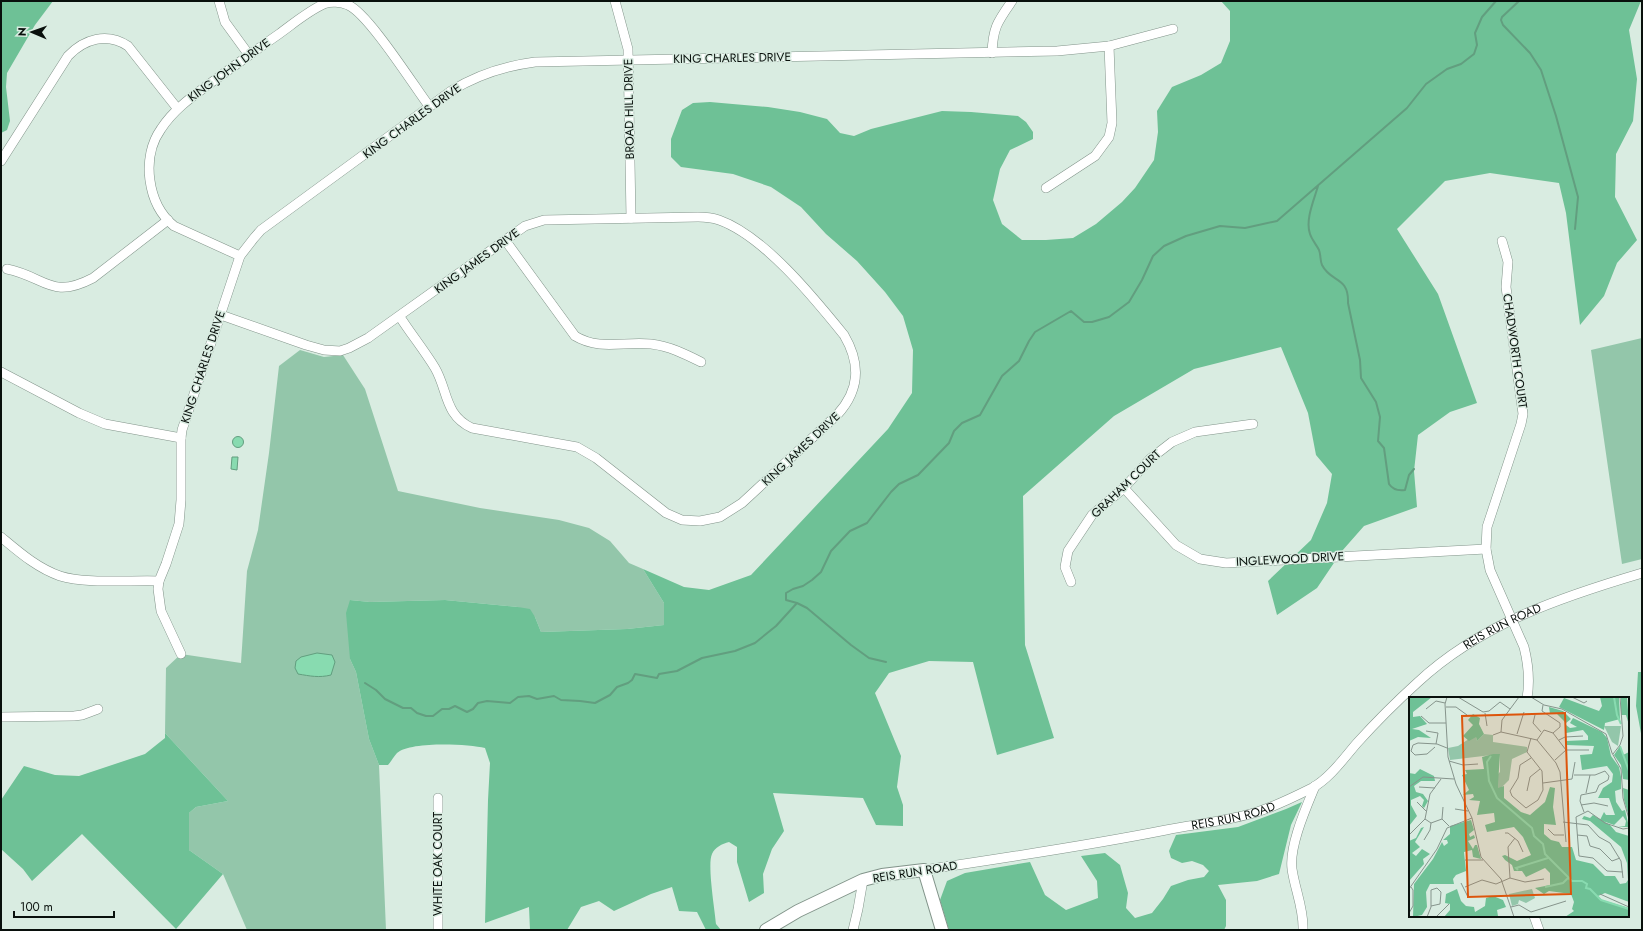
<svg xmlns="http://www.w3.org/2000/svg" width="1643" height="931" viewBox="0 0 1643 931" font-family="Jost,sans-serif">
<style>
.green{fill:#93c6aa}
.forest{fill:#6ec196}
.water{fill:#88dbb0;stroke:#629e7f}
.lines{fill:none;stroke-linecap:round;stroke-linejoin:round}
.stream{stroke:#629e7f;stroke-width:2}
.minor-casing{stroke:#82948a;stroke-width:10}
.major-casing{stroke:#82948a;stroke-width:14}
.minor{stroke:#fff;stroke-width:9}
.major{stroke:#fff;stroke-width:12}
.labels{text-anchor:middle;stroke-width:3;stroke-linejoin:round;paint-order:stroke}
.street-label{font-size:12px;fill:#09100c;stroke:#d9ece1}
.inset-river{fill:none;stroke:#88dbb0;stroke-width:2}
.inset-road{fill:none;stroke:#86948c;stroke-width:1}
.view{fill:#dd550c;fill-opacity:0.15;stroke:#dd550c;stroke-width:2}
.inset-edge{fill:none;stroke:#09100c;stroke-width:2}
</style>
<rect width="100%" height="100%" fill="#d9ece1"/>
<!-- green -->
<path class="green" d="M1642,338V559L1622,564L1591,350Z
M300,350L324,357L343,355L365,389L398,491L480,508L559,520L589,528L610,541L629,563L643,569L664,603V625L627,629L541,632L535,617L518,607L445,600L370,602L350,600V659L356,672L369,739L379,765L386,930H247L223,874L189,850V813L196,807L228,801L165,733L166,668L181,654L241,663L247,571L258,530L269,453L279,366Z"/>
<!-- forest -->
<path class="forest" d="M1,1H53L35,25L7,73L6,87L10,121L7,130L1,133Z
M1221,1H1641L1629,30L1637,79L1633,121L1616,154L1615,197L1637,240L1617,263L1604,296L1580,325L1566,213L1559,183L1490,173L1445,181L1397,229L1438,294L1477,403L1450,412L1418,435L1414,471L1417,507L1364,526L1342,551L1317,588L1277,615L1268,581L1311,540L1327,503L1332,474L1316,455L1308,413L1281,347L1194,369L1114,416L1023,496L1025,645L1054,738L997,755L973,662L929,661L889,673L875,693L901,756L897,787L903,805V826L876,825L863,798L773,793L784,831L772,849L763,874L764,893L749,902L737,862V847L729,842C722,844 715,847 712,854C707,864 715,911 716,924L721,930H706L697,912L679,911L672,887L651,894L614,911L599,901L581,907L567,930H530L529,907L485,923L488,800L490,763L485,748C468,744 411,741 397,753C394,756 391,762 388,765H379L369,739L356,672L350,659L346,613L350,600L370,602L445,600L518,607L530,609L535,617L541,632L627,629L664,625V603L643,569L684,587L709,590L751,575L888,429L912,393L913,350L903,316L885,292L857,261L826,234L801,207L771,187L733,174L681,167L671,157V139L682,110L693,103L710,102L768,107L800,112L827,119L840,133L854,136L871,129L942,111L971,112L1018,116L1026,122L1033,132V139L1010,150L1000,169L993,200L1002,224L1022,240H1046L1073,238L1096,224L1122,202L1135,188L1154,160L1158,132L1157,111L1172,87L1201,75L1221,63L1230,41V11Z
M1638,672H1642V739L1636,706Z
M165,733L228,801L196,807L189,813V850L223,874L176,929L82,834L32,881L23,869L1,849V800L24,766L55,775L79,776L145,754L165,738Z
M1302,802L1291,825L1279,874L1257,881L1218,885L1226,900V926L1224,930H949L940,900L947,881L965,873L1030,862L1045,895L1066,910L1098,898L1097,881L1081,856L1105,853L1120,865L1128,893L1126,908L1135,918L1152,913L1163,899L1171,886L1188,880L1204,877L1209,871L1203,865L1192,861L1182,863L1171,858L1169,851L1176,835L1238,827L1286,809Z"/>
<!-- water -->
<path class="water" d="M232.5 442a5.5 5.5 0 1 1 11 0a5.5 5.5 0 1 1-11 0Z
M232,457H238L237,470L231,469Z
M317,653L332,655L335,662L331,675C319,678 310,676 298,674L295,668L296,661L301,657Z"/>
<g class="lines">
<!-- stream -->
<path class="stream" d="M1519,1L1502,17L1501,20L1503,25L1530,53L1541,70L1556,116L1578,197L1575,229
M1318,186C1314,200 1305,220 1310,234C1312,240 1316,244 1319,250C1321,255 1320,261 1322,265C1331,283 1349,276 1348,303L1360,360L1361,378L1376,402L1380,417L1378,441L1384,448L1389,484C1393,490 1398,491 1405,490L1409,475L1414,469
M797,603L807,608L851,645L869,658L886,662
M365,683L376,690L385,699L403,708H411L417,713L426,716H433L442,709H449L455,706L467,712L473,709L478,703L487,701L510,703L518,697L529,696L537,699L554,696L561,700L580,701L595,703L610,695L617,687L628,683L632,680L635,674L657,678L659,674L677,671L702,658L735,651L755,643L776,626L797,603L786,600V593L793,589L803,586L812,580L821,572L831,551L850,531L867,523L891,492L899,484L918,475L949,443L954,431L962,423L980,415L1002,376L1019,361L1029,341L1035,332L1071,311L1084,322H1092L1109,317L1129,302L1142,280L1153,256L1164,246L1186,236L1220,226L1245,228L1277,221L1407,108L1426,84L1447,69L1461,64L1474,54L1477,45L1475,33L1482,17L1496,1"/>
<defs>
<g id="minor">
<path d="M219,1L225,22L249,55"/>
<path d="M615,1L628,49L631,218"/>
<path d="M992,53C993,27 998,21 1012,1"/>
<path d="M1,161L68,56C84,39 107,32 128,46L177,108"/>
<path d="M1046,188L1095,156L1109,137L1112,123L1109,46"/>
<path d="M505,240L575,336C600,351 624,341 651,344C669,346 685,354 701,362"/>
<path d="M1502,241L1508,262L1506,287L1523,414L1521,424L1487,527L1486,549L1490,570L1524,647C1528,663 1530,681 1527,698"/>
<path d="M240,256L174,226C147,204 141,157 161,129C174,109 193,96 212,82C234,66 256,50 279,34C293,24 308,11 324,4C331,1 341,2 348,5C368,13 414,86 429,106"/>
<path d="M7,269C46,277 51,300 93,278L168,220"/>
<path d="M221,315L306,345L324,350L340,351L349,348L368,338L525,226L544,220L698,217C705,217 713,218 719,220C764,236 814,298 844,335C861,364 860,390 837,415L742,503L720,517L700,521L682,520L666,513L596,458L577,447L472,428C444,415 448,390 435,368C424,350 411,334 400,317"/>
<path d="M1,372L79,413L105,424L181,438"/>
<path d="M1124,488L1176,545L1200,559L1226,563L1486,549"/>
<path d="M1,537C19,552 37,568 60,576C85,584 131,580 159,581"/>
<path d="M1071,582L1065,567L1068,551L1092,515L1124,488L1150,459L1172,442L1195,432L1253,424"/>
<path d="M181,654L161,611L158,589L159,581L166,564L179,524L181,500V438L182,430L240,256L254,238L261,230L451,91C477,75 505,66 535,62L1057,51L1109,46L1173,29"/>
<path d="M1,717L74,716L82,715L98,709"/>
<path id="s1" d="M924,870C1005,858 1086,846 1166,830C1196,824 1228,821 1257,812C1276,806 1294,797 1312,788C1330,778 1344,758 1357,743C1376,722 1396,702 1417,683C1480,624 1561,597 1642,573"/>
<path d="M1534,916L1539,930"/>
<path d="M438,930V798"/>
<path d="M853,930L858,909L863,880"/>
<path d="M1303,930C1304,909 1295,890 1292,869C1289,846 1306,808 1315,786"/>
</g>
<path id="major" d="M766,930L798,911L863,880L882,875L924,870L942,930"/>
</defs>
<!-- minor casing -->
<use href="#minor" class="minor-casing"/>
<!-- major casing -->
<use href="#major" class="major-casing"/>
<!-- minor -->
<use href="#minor" class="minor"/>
<!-- major -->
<use href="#major" class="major"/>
</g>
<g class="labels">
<!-- street labels -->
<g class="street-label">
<text transform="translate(732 58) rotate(-1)" y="4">KING CHARLES DRIVE</text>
<text transform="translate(229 70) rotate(-36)" y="4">KING JOHN DRIVE</text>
<text transform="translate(629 109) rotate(-91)" y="4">BROAD HILL DRIVE</text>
<text transform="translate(412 121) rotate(-36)" y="4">KING CHARLES DRIVE</text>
<text transform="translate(477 261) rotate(-36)" y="4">KING JAMES DRIVE</text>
<text transform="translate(1515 351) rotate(82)" y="4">CHADWORTH COURT</text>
<text transform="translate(203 367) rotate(-72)" y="4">KING CHARLES DRIVE</text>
<text transform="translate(801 449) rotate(-43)" y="4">KING JAMES DRIVE</text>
<text transform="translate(1126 484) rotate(-44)" y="4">GRAHAM COURT</text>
<text transform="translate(1290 559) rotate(-3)" y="4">INGLEWOOD DRIVE</text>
<text dy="4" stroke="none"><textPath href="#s1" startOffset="650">REIS RUN ROAD</textPath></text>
<text dy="4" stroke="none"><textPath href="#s1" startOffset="314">REIS RUN ROAD</textPath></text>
<text transform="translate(438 864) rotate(-90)" y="4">WHITE OAK COURT</text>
<text transform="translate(915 872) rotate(-9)" y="4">REIS RUN ROAD</text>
</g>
</g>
<!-- overview -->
<g transform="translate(1409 697)">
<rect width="220" height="220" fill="#d9ece1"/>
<path d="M195,29H212L209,49L203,45ZM75,37L84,38V45L118,50V55L103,62L100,83L92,91H89L88,78L91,75V57L41,63L39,51L49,49L63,40H67L68,44ZM123,192L126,201L117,206L110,203L109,207L103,209L100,197Z" fill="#93c6aa"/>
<path d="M0,0H23L4,15V20L11,19L18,27L3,32L10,33L22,41L9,40L0,44ZM191,0H210L211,22L196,26L195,33L150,10L155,1L190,14L193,9ZM212,0H218L220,28L217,18H212ZM140,10L154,14L162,22L157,26L148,17H141ZM64,17L71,21L70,27L75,37L68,44L67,40L60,44L54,39L64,28L59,23ZM164,21L193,35L198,41L202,59L210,70L212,80V92L206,94L207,105L213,114L216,113L220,130H209L216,129L217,124L214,119L205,128L191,123L195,115L197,118H206L200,101H189L194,91L203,85L204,77L198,69L173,73L171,58L183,57L185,49L157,48V44L179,43V39L174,33L157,36V28L161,31L168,30L161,26ZM211,49L214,58L220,55V83L214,82L212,68L205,58ZM84,57H91L89,87V91L95,89V101L112,115L121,118L136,105L141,90L146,91L144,110L147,128L135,127V137L142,143L150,145L153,150H163L167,163L184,167L196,179H206L211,187L217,186L219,183L218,166L212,150L181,124L173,122L175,119L181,121L184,118L201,128L207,135L220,139V205L196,196L189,199L193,203L220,211V220H156L165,214L163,212L165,205L162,197L140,194L135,197L126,191L141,188V176L136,171L117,180L113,174H105L103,168L96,163L93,159L96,158L108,164L122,158L114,140L105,130L78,135L76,128L86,125L85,116L68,118L71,104L60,103L65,100L64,97L54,98L60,93L53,78L58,77L56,73L75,72L73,60ZM11,72L25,79L26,84H12L5,89L7,95L14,97L19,104L15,111L13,109L15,103L11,99L2,103V108L8,119L0,129V76L6,77ZM214,91L220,93V120L215,103ZM62,123L65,133L60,137L61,140L65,138L66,141L59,144L64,152L66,148H68L72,162L64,160L63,153L55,155L57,174L47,178L44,182L45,187H21L17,195L18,210L13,218L4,220L5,187L24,162L33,145L35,149L39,146L38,143H34L41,137V129ZM15,130L6,145L11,150L3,156L7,159L13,152L21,157L14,162L15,167L0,184V144L7,141L12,131ZM48,192L52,204L57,209L65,210L66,215L76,209L77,201L84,199L94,203L97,210L88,213L89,219L87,220H35L41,213V207L36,206L37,197Z" fill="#6ec196"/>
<path class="inset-river" d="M205,0L208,18L212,27M211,49L220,74M82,59L78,65L80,84L88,101L123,131L125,139L134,147L136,157L163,184M109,173L107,171L139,161M136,190L154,186L159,181L163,184H173L178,187L177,191L181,192L192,203L220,212"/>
<path class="inset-road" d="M49,0L74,15L80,14L91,5L101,12M122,0L135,8L153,12L197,37L203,56L212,72L214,101L220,122M163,0L175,6L178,4M134,8L133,14L151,26V30L144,36M37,10H47L58,18M17,12L27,4L36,6M76,16L78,29M126,18L124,26L132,35M12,19L20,26H37M17,34L29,36L27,47M92,35L93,23L110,0M108,37L115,15M84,38L92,35L128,43L147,66L151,75L157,145M122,41L118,55L133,74L134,93L129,103L117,111L103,99L101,94L109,81L111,68L122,61M128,43L135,33L144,36L157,53L146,63M150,43L156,40L174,39M157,53H180M2,54L4,48L9,46L28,47L38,51M2,54L6,58L18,57L26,50M204,57L211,48L214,39L211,0M40,64L54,68L69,67M165,78H186L196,74L200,79L199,83L190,88L187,95L172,98L171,104L175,115M32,82L21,97L16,122L22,126L33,122L40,129M134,86L163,82L166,65M0,90L14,80L45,82M10,90L26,91M118,94L121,80L131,72M177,96L181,78M8,105L18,115M172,108L185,106L199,109M46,112L59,114M63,121L72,160L92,182L105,220M33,122L34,110M154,125L179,128L190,140L201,146L212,164L214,181M139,132L145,138H155M96,136H99L109,144L114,155M1,137L16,122M168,138L178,139L181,149L191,152L203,164L211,161M15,143L21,133L22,126M56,163H74M214,175L198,174L184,161L170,159L167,120L179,114L196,126L214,132L220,131M101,181L99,150L106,141M52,186L59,200M56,190L73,183L87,187L101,181L116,185L135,182M0,192L28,152L38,131L63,121L47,87L39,60L36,7L38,0M191,197L220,210M102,210L110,208L122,215L157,204M0,216L4,209V193L2,190M18,220L22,210V193L28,191L32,195L31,207L22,209M27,220L40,207"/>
<path class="view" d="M156,16L162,197L59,200L53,19Z"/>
<rect width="220" height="220" class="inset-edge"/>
</g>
<!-- border -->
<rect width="1643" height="931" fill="none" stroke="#09100c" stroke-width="4"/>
<!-- north arrow -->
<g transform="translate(32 32) rotate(272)" stroke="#d9ece1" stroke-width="3" paint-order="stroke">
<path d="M0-3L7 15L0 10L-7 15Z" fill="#09100c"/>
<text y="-6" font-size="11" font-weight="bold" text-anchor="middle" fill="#09100c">N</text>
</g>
<!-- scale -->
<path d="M14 911v6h100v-6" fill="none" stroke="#09100c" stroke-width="2"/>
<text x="20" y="911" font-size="12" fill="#09100c" stroke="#d9ece1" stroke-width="3" paint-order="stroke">100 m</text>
</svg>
